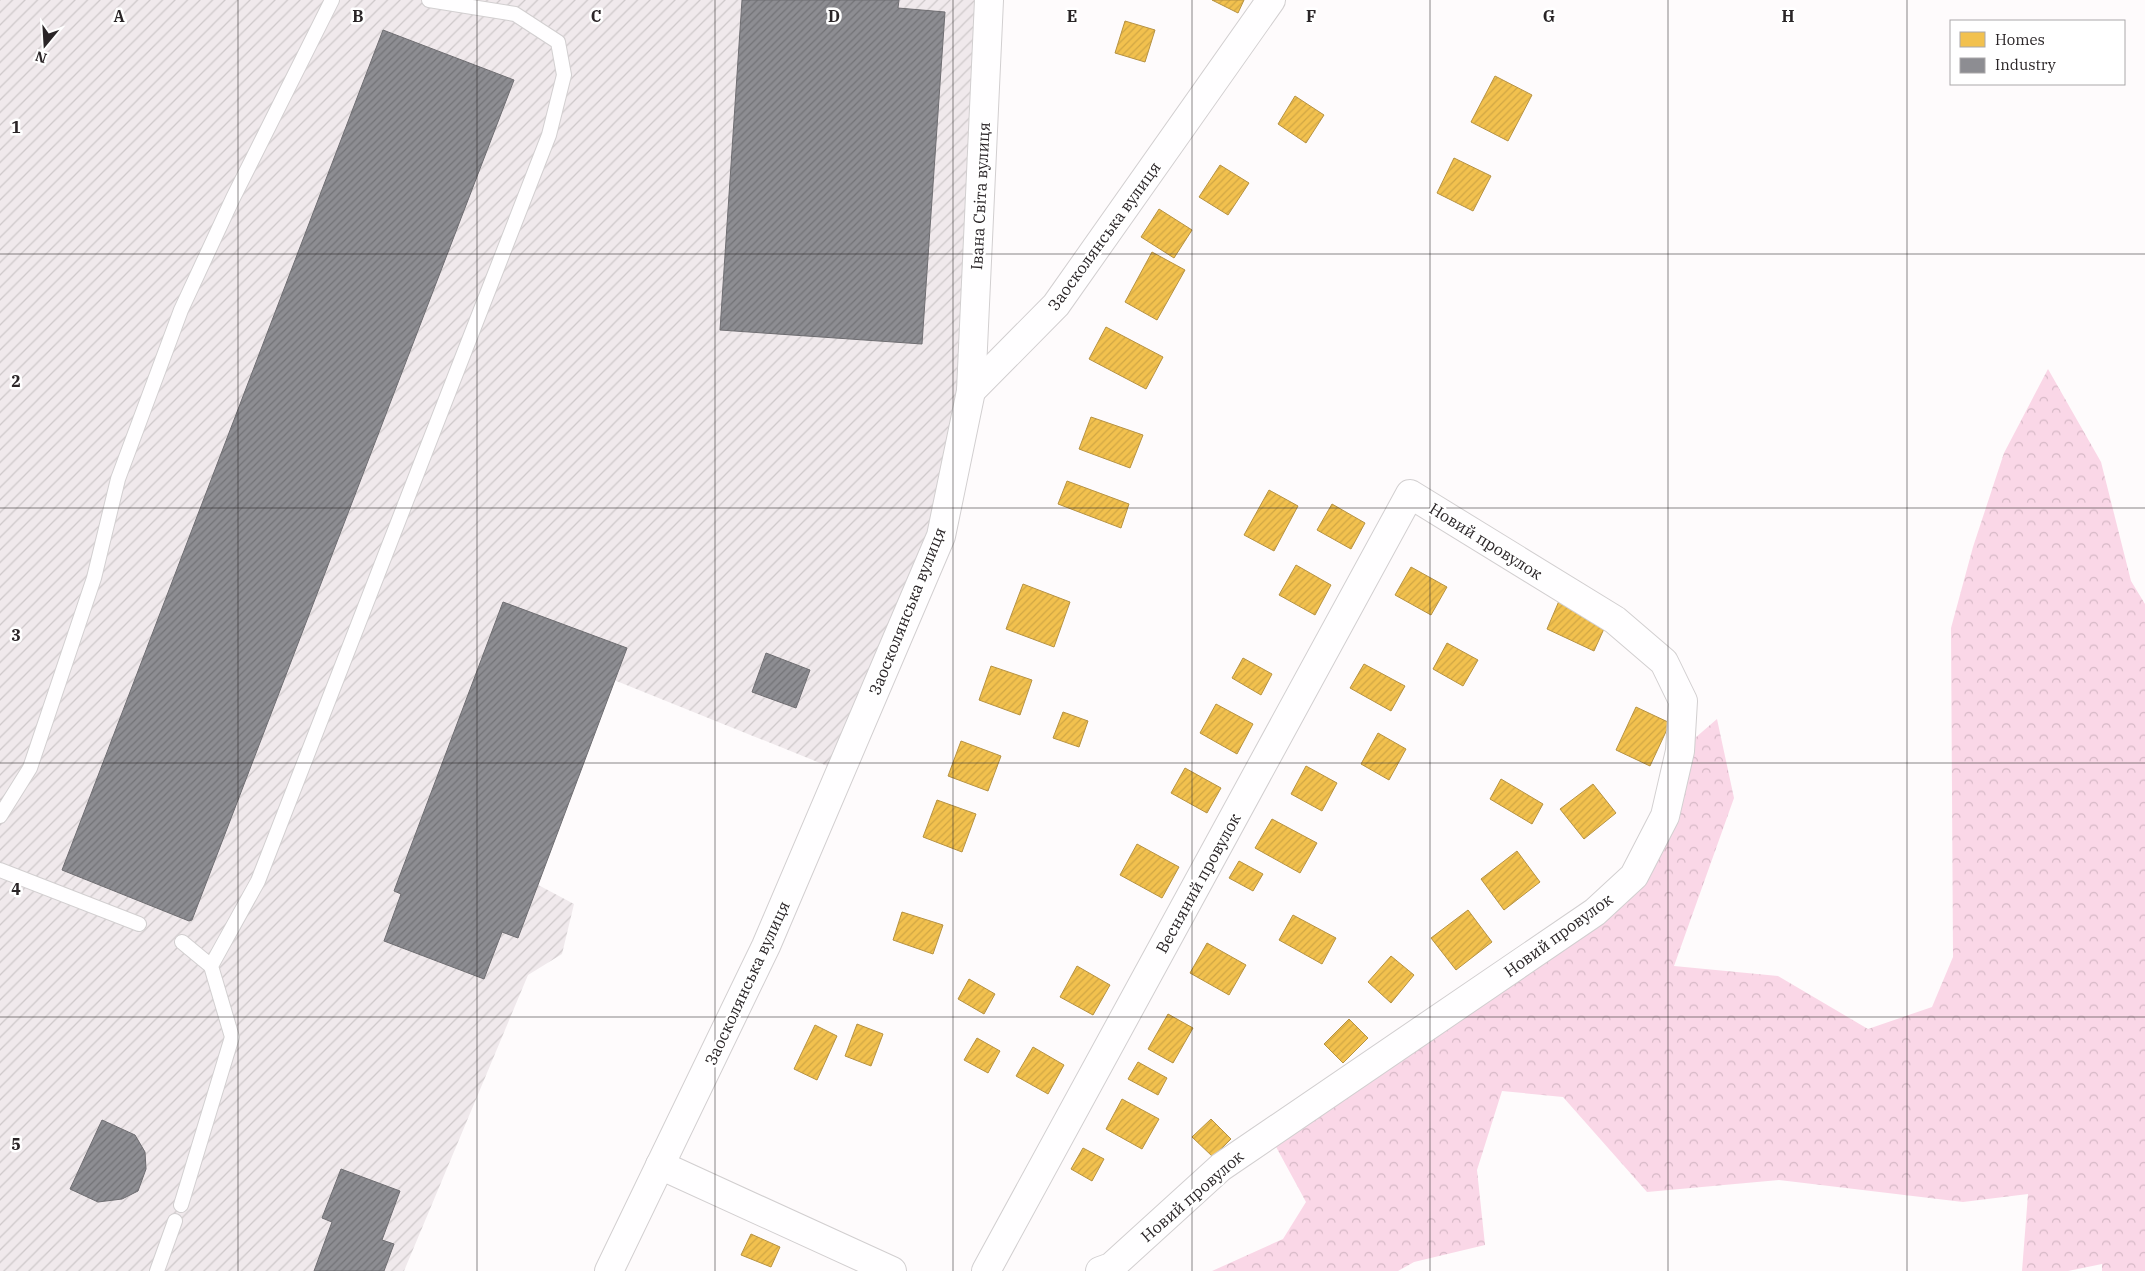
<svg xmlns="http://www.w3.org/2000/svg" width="2145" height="1271" viewBox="0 0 2145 1271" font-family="'IBM Plex Serif',serif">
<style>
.industrial{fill:url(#industrial-furrows)}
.forest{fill:url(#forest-crowns)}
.homes{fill:url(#homes-hatch);stroke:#b69242}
.industry{fill:url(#industry-hatch);stroke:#6f6e72}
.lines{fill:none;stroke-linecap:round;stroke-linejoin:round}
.service-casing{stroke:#d2cfd0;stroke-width:16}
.minor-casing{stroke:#d2cfd0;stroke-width:30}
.tertiary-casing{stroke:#d2cfd0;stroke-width:30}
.service{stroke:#fffeff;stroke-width:14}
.minor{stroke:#fffeff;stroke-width:28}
.tertiary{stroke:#fffeff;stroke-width:28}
.grid{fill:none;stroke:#2a2527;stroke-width:1;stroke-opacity:0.55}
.labels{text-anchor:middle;stroke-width:5;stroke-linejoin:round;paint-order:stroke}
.street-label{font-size:16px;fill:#2a2527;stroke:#fff}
.grid-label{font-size:16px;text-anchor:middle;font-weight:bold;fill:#2a2527;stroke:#fff;stroke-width:5;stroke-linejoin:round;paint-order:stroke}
</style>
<defs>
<pattern id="industrial-furrows" width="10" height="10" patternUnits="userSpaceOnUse" patternTransform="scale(1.25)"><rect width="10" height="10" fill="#f0e9ec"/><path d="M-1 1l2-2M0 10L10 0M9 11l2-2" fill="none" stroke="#cec8ca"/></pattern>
<pattern id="forest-crowns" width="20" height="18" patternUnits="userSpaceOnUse" patternTransform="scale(1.25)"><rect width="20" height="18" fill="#fad7e7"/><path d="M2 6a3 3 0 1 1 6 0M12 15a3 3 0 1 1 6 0" fill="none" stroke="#d6b8c6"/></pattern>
<pattern id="homes-hatch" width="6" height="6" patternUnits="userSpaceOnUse" patternTransform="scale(1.25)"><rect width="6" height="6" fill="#f2c14e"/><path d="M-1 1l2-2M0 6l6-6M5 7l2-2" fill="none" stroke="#d0a644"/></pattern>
<pattern id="industry-hatch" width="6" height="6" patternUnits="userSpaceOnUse" patternTransform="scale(1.25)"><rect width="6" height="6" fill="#8d8d92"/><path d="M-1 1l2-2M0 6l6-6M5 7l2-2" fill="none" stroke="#737377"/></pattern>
</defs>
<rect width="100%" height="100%" fill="#fefbfc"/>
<!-- industrial -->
<path class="industrial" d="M0,0H984L971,391L941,495L835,769L604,676L527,879L574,904L562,954L528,975L404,1271H0Z"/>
<!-- forest -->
<path class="forest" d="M2048,369L2101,462L2131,581L2145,604V1271H2102V1264L2068,1271H2022L2028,1194L1963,1202L1779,1180L1647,1192L1563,1097L1502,1091L1477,1170L1485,1245L1414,1262L1398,1271H1212L1283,1239L1306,1202L1269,1134L1595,912L1653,839L1680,751L1717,719L1734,798L1674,966L1778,976L1868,1029L1932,1007L1953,957L1951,628L1973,547L2004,453Z"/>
<!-- homes -->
<path class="homes" d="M1212,0H1244L1238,13Z
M1125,21L1155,30L1145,62L1115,53Z
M1495,76L1532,95L1508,141L1471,122Z
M1295,96L1324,115L1306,143L1278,124Z
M1454,158L1491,176L1473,211L1437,193Z
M1220,165L1249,183L1228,215L1199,197Z
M1159,209L1192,230L1174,258L1141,237Z
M1152,252L1185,270L1157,320L1125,302Z
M1106,327L1163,357L1146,389L1089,359Z
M1091,417L1143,435L1130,468L1079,449Z
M1067,481L1129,504L1121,528L1058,504Z
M1269,490L1298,506L1274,551L1244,535Z
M1332,504L1365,523L1351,549L1317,530Z
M1296,565L1331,585L1315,615L1279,595Z
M1411,567L1447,587L1431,615L1395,595Z
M1023,584L1070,602L1054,647L1006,629Z
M1559,601L1607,622L1594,651L1547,629Z
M1447,643L1478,660L1463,686L1433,669Z
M1243,658L1272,674L1261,695L1232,678Z
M1364,664L1405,686L1391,711L1350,688Z
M991,666L1032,680L1020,715L979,700Z
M1216,704L1253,724L1237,754L1200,733Z
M1636,707L1670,723L1650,766L1616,750Z
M1063,712L1088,721L1079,747L1053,738Z
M1378,733L1406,749L1389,780L1361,764Z
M961,741L1001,756L988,791L948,776Z
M1306,766L1337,783L1322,811L1291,794Z
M1185,768L1221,788L1207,813L1171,793Z
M1501,779L1543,804L1532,824L1490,799Z
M1593,784L1616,813L1584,839L1560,809Z
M937,800L976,814L962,852L923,837Z
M1272,819L1317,843L1300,873L1255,848Z
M1137,844L1179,867L1162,898L1120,875Z
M1517,851L1540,882L1504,910L1481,879Z
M1239,861L1263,874L1253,891L1229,878Z
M1468,910L1492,942L1456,970L1431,938Z
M902,912L943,925L933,954L893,940Z
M1293,915L1336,938L1322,964L1279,940Z
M1207,943L1246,965L1229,995L1190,973Z
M1391,956L1414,975L1391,1003L1368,982Z
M1077,966L1110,985L1093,1015L1060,997Z
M969,979L995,994L984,1014L958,999Z
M1168,1014L1193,1028L1173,1063L1148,1049Z
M1349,1019L1368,1038L1343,1063L1324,1044Z
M857,1024L883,1034L871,1066L845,1056Z
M815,1025L837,1036L817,1080L794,1069Z
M977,1038L1000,1051L988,1073L964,1060Z
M1033,1047L1064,1065L1048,1094L1016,1076Z
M1138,1062L1167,1078L1158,1095L1128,1079Z
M1122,1099L1159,1119L1142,1149L1106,1129Z
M1211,1119L1231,1139L1213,1157L1192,1137Z
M1083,1148L1104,1159L1092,1181L1071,1169Z
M751,1234L780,1247L771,1267L741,1255Z"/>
<!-- industry -->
<path class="industry" d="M742,0H899L898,8L945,12L922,344L720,330Z
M383,30L514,80L192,920L189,921L62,870Z
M503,602L627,648L518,938L502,932L484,979L384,941L401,894L394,891Z
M766,653L810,670L796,708L752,692Z
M102,1120L135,1135L145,1152L146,1169L138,1191L122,1199L98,1202L70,1189Z
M341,1169L400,1191L382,1240L394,1244L384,1271H314L332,1222L322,1218Z"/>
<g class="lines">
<defs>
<path id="service" d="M0,816L30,768L94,578L118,479L181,310L233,198L332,0
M0,870L139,924
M211,966L258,881L549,135L564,75L558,42L515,14L429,0
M181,1205L232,1037L211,966L182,942
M157,1271L175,1221"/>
<path id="minor" d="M971,391L1056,305L1271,0
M660,1165L892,1271
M986,1271L1410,494L1615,620L1664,662L1683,701L1680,751L1665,816L1634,876L1595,912L1221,1167L1111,1267L1100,1271"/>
<path id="tertiary" d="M609,1271L766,946L941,536L971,391L989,0"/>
</defs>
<!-- service casing -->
<use href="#service" class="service-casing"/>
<!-- minor casing -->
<use href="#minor" class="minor-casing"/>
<!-- tertiary casing -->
<use href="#tertiary" class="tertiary-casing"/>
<!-- service -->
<use href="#service" class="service"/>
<!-- minor -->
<use href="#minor" class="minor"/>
<!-- tertiary -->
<use href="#tertiary" class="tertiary"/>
</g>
<!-- grid -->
<path class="grid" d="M238,0V1271M477,0V1271M715,0V1271M953,0V1271M1192,0V1271M1430,0V1271M1668,0V1271M1907,0V1271M0,254H2145M0,508H2145M0,763H2145M0,1017H2145"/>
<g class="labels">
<!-- street labels -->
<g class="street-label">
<text transform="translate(980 196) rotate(-87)" y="6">Івана Світа вулиця</text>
<text transform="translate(1104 236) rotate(-54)" y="6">Заосколянська вулиця</text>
<text transform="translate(1486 541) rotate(32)" y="6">Новий провулок</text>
<text transform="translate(907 611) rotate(-68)" y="6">Заосколянська вулиця</text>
<text transform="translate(1198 883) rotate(-61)" y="6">Весняний провулок</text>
<text transform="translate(1558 935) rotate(-36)" y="6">Новий провулок</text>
<text transform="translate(747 983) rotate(-65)" y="6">Заосколянська вулиця</text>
<text transform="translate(1192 1196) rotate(-41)" y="6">Новий провулок</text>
</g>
</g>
<g class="grid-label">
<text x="119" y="22">A</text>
<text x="358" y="22">B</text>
<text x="596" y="22">C</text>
<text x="834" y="22">D</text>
<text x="1072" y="22">E</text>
<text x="1311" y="22">F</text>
<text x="1549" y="22">G</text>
<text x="1788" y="22">H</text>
<text x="16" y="133">1</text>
<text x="16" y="387">2</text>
<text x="16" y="641">3</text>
<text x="16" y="895">4</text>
<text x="16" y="1150">5</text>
</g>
<!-- legend -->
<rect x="1950" y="20" width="175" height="65" fill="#ffffff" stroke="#aaa8a9"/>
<rect x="1960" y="32" width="25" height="15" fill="#f2c14e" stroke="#aaa8a9"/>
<text x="1995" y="45" font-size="15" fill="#2a2527">Homes</text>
<rect x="1960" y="58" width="25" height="15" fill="#8d8d92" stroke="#aaa8a9"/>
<text x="1995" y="70" font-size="15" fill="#2a2527">Industry</text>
<!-- north arrow -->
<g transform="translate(45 45) rotate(198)" stroke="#ffffff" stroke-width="4" paint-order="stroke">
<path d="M0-4L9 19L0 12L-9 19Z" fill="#2a2527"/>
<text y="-8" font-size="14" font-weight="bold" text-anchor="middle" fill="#2a2527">N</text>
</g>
</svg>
